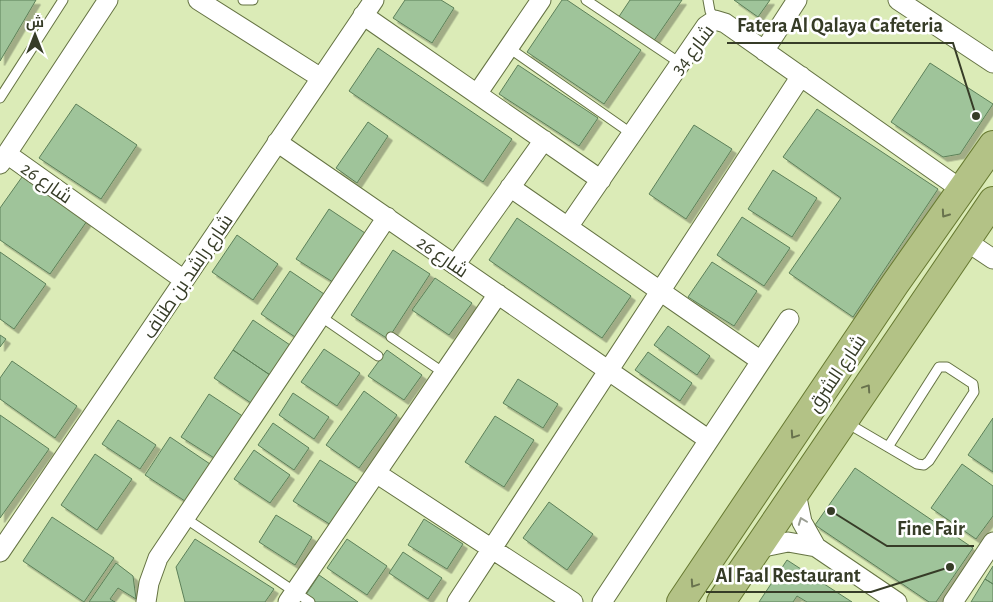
<svg xmlns="http://www.w3.org/2000/svg" width="993" height="602" viewBox="0 0 993 602" font-family="'Alegreya Sans',Cairo,sans-serif">
<style>
.building{fill:#9fc49a;stroke:#5d8059;filter:url(#shadow)}
.lines{fill:none;stroke-linecap:round;stroke-linejoin:round}
.service-casing{stroke:#657343;stroke-width:11}
.minor-casing{stroke:#657343;stroke-width:21}
.primary-casing{stroke:#677931;stroke-width:30}
.service{stroke:#fff;stroke-width:9}
.minor{stroke:#fff;stroke-width:19}
.primary{stroke:#b3c286;stroke-width:28}
.oneway{stroke:#68724d}
.oneway2{stroke:#9a9e93}
.labels{text-anchor:middle;stroke-width:5;stroke-linejoin:round;paint-order:stroke}
.street-label{font-size:19px;fill:#363c27;stroke:#fff}
.leader{fill:none;stroke:#363c27;stroke-width:2}
.callout-dot{fill:#363c27;stroke:#fff;stroke-width:2}
.callout-label{font-size:20px;text-anchor:middle;font-weight:bold;fill:#363c27;stroke:#fff;stroke-width:5;stroke-linejoin:round;paint-order:stroke}
</style>
<defs>
<filter id="shadow"><feDropShadow dx="4.5" dy="4.5" stdDeviation="0" flood-color="#0004"/></filter>
</defs>
<rect width="100%" height="100%" fill="#dbebb7"/>
<!-- building -->
<path class="building" d="M0,0H36L0,61Z
M405,0H441L454,8L432,43L393,18Z
M562,0H567L641,50L604,104L527,52Z
M630,0H682L653,42L618,18Z
M734,0H770L758,17Z
M378,48L512,139L483,182L349,91Z
M930,63L993,104L960,154L943,157L891,122Z
M518,65L598,118L579,146L499,94Z
M76,104L137,145L101,199L39,158Z
M817,109L938,189L853,317L789,273L841,198L783,157Z
M368,122L388,136L357,183L336,168Z
M694,125L732,149L686,219L649,194Z
M773,170L817,198L792,237L748,209Z
M22,177L87,221L50,274L0,240V208Z
M329,209L368,235L336,284L296,259Z
M742,217L790,248L764,286L717,255Z
M517,218L631,296L602,338L489,260Z
M237,235L278,264L253,300L212,272Z
M393,250L430,274L388,339L351,315Z
M0,252L46,284L14,329L0,319Z
M712,262L757,291L734,326L688,297Z
M290,271L330,298L301,341L261,314Z
M435,278L472,303L449,335L412,310Z
M253,320L293,347L273,377L233,350Z
M668,326L710,356L697,375L654,345Z
M0,335L6,339L0,347Z
M324,349L360,373L337,406L301,382Z
M233,350L273,377L254,405L214,378Z
M387,350L422,375L404,400L368,376Z
M648,352L692,383L680,401L635,370Z
M12,361L77,406L55,438L0,399V378Z
M518,379L558,404L543,428L503,403Z
M364,391L397,415L359,468L326,445Z
M293,393L329,417L314,439L279,415Z
M209,394L247,419L219,461L181,437Z
M0,415L49,449L0,518Z
M495,416L534,440L504,487L465,462Z
M993,418V472L968,455Z
M118,420L156,445L140,469L102,444Z
M273,423L309,448L294,470L258,445Z
M170,437L213,466L188,503L145,475Z
M254,450L290,475L270,503L234,479Z
M95,454L132,479L97,530L61,505Z
M320,460L358,484L331,525L293,501Z
M962,464L993,486V516L976,539L931,508Z
M855,468L973,548L936,602H929L815,525Z
M549,502L593,534L567,570L523,538Z
M276,515L312,537L295,565L259,542Z
M52,517L114,558L84,602L23,561Z
M424,519L463,544L447,569L408,545Z
M195,539L274,589L265,602H185L176,567Z
M347,539L387,566L367,595L327,568Z
M403,552L442,578L428,599L389,573Z
M787,560L852,602H807L797,596L793,602H759Z
M116,563L133,576L136,599L118,588L110,599L115,602H89Z
M993,566V584L985,579Z
M319,575L358,602H313L305,596Z
M985,579L993,584V602H971Z"/>
<g class="lines">
<defs>
<path id="service" d="M243,0H253
M586,0L680,63
M708,0L710,11L715,20
M509,48L632,134
M0,98L63,0
M320,316L378,356
M391,337L444,373
M847,423L917,464L924,465L929,461L974,392L973,384L947,367H939L888,447
M185,518L310,602"/>
<path id="minor" d="M198,0L321,78
M898,0L993,63
M363,15L601,180
M764,51L797,0
M477,94L541,0
M277,142L709,440
M7,154L184,280
M0,164L108,0
M510,187L761,361
M568,227L706,26L715,20L725,23L962,190
M966,241L993,259
M455,265L544,140
M376,473L573,602
M796,493L802,522L816,547
M759,548L788,542L816,547L897,602
M0,552L374,0
M146,602L149,583L158,558L387,217
M288,602L498,294
M457,602L801,76
M602,602L789,319
M953,602L993,542"/>
<path id="primary" d="M681,602L895,284L993,145
M721,602L993,201"/>
</defs>
<!-- service casing -->
<use href="#service" class="service-casing"/>
<!-- minor casing -->
<use href="#minor" class="minor-casing"/>
<!-- primary casing -->
<use href="#primary" class="primary-casing"/>
<!-- service -->
<use href="#service" class="service"/>
<!-- minor -->
<use href="#minor" class="minor"/>
<!-- primary -->
<use href="#primary" class="primary"/>
</g>
<!-- one-way arrows -->
<defs><path id="oneway-chevron" d="M-2-3.5L2.5 0L-2 3.5" fill="none" stroke-width="1.6" stroke-linecap="round" stroke-linejoin="round" transform="scale(1.25)"/></defs>
<g class="oneway">
<use href="#oneway-chevron" transform="translate(945 214) rotate(125)"/>
<use href="#oneway-chevron" transform="translate(867 388) rotate(-56)"/>
<use href="#oneway-chevron" transform="translate(794 435) rotate(124)"/>
<use href="#oneway-chevron" transform="translate(694 584) rotate(124)"/>
</g>
<use class="oneway2" href="#oneway-chevron" transform="translate(802 521) rotate(-111)"/>
<g class="labels">
<!-- street labels -->
<g class="street-label">
<text transform="translate(692 49) rotate(-52)" y="7">شارع 34</text>
<text transform="translate(47 182) rotate(35)" y="7">شارع 26</text>
<text transform="translate(443 256) rotate(35)" y="7">شارع 26</text>
<text transform="translate(187 276) rotate(-56)" y="7">شارع راشد بن طناف</text>
<text transform="translate(836 373) rotate(-56)" y="7">شارع الشرق</text>
</g>
</g>
<!-- callouts -->
<path class="leader" d="M976 116L953 43H727M831 511L887 546H974M950 567L871 592H706"/>
<g class="callout-dot">
<circle cx="976" cy="116" r="5"/>
<circle cx="831" cy="511" r="5"/>
<circle cx="950" cy="567" r="5"/>
</g>
<g class="callout-label">
<text x="840" y="32">Fatera Al Qalaya Cafeteria</text>
<text x="931" y="535">Fine Fair</text>
<text x="788" y="582">Al Faal Restaurant</text>
</g>
<!-- north arrow -->
<g transform="translate(35 35)" stroke="#ffffff" stroke-width="4" paint-order="stroke">
<path d="M0-4L9 19L0 12L-9 19Z" fill="#363c27"/>
<text y="-8" font-size="14" font-weight="bold" text-anchor="middle" fill="#363c27">ش</text>
</g>
</svg>
